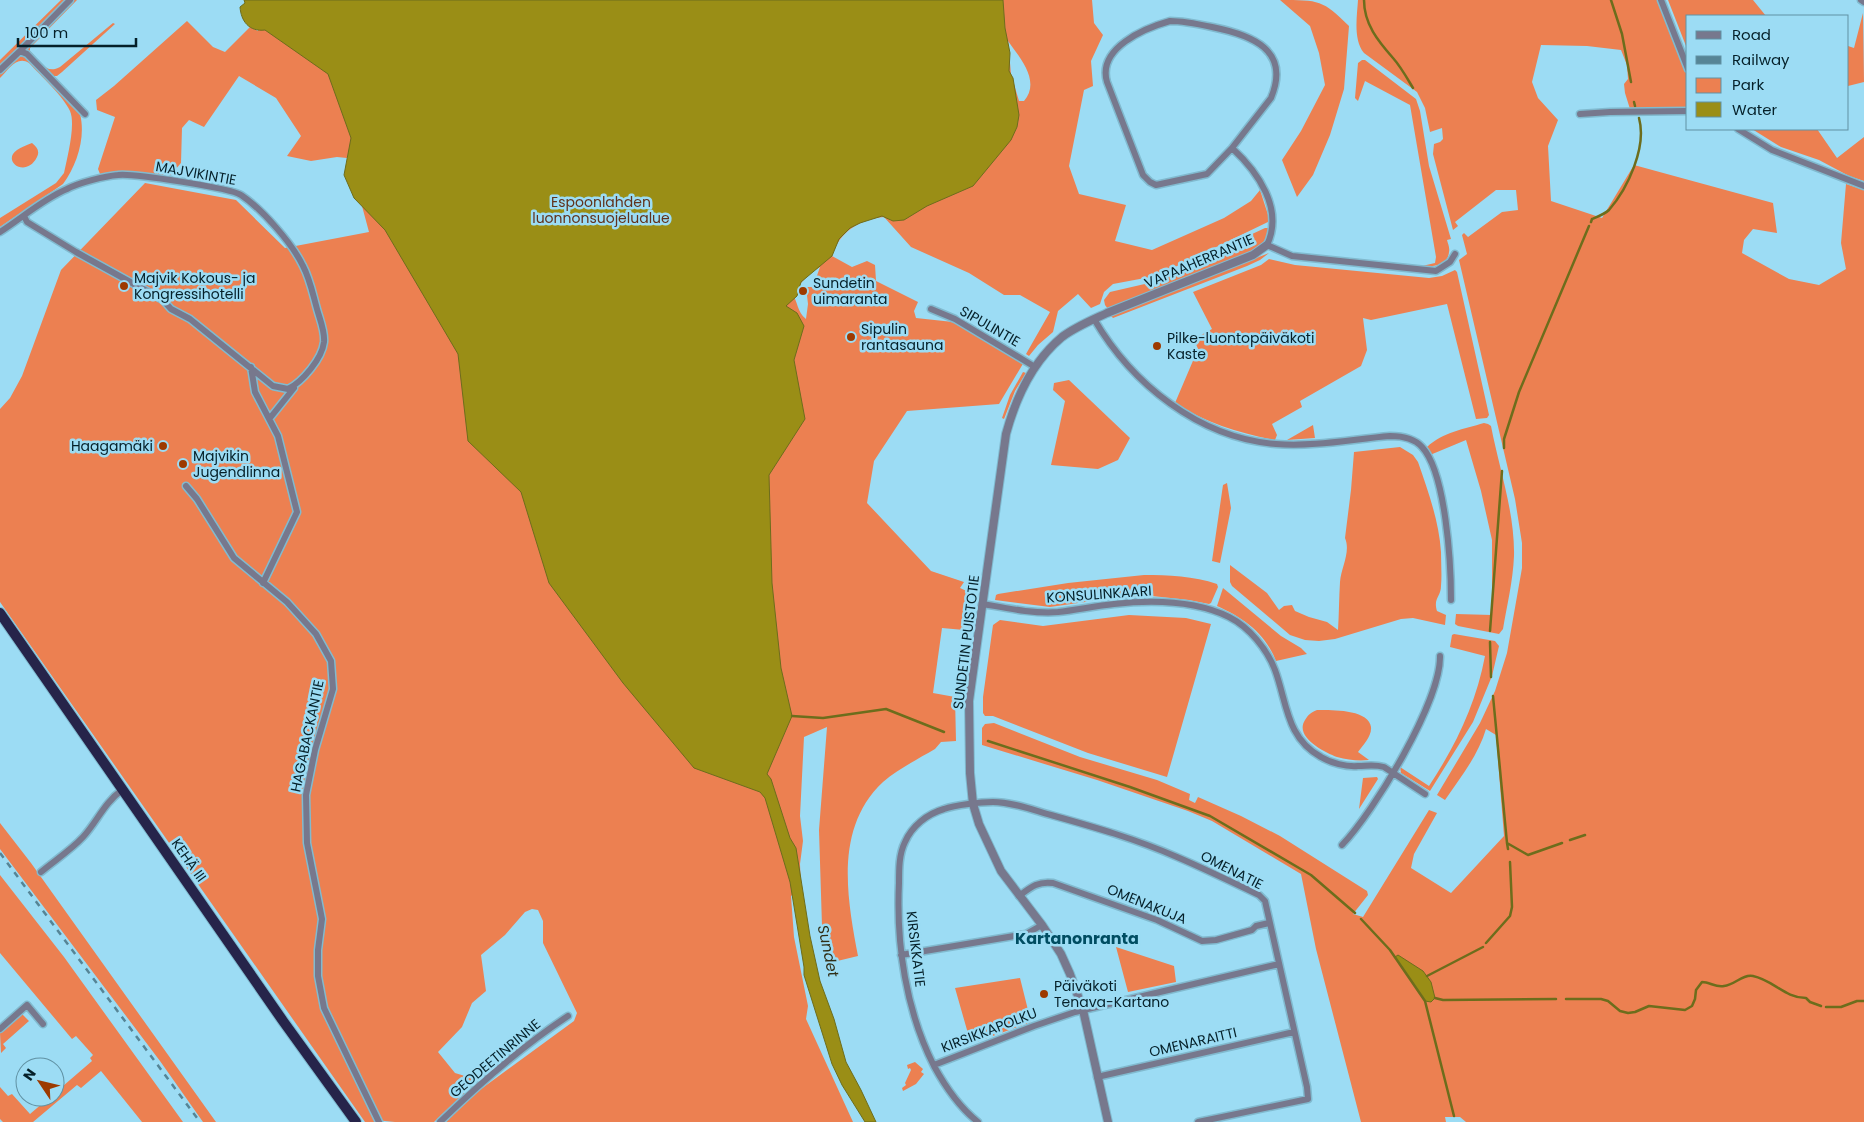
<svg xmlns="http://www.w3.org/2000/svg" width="1864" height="1122" viewBox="0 0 1864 1122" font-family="Poppins,sans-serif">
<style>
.green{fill:#ec8051;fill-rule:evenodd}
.water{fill:#9a8e16;stroke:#6d6d1c}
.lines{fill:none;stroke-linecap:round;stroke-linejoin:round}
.stream{stroke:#6d6d1c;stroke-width:2.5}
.minor-casing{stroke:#81bacf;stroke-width:9}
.tertiary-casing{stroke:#81bacf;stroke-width:10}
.trunk-casing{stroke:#81bacf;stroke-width:12}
.minor{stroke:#77788d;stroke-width:6}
.tertiary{stroke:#77788d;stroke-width:8}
.trunk{stroke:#26244a;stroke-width:10}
.rail{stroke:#568596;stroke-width:2.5;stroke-dasharray:6 6;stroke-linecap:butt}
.poi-dot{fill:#9d3a00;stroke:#9cdcf4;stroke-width:2}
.labels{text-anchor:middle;stroke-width:5;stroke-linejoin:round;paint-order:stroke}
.street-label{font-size:14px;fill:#052029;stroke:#9cdcf4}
.park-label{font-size:14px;fill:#61321d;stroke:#9cdcf4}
.poi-label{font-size:14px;fill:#052029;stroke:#9cdcf4;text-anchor:start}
.water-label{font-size:15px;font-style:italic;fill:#312f17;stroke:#9cdcf4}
.quarter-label{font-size:16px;font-weight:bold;fill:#004d62;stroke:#9cdcf4}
</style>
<rect width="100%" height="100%" fill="#9cdcf4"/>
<!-- green -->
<path class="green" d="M61,0H66L0,66V60Z
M73,0H77L30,48V51C40,61 46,75 60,67L113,23L115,24L62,72L57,76H53L23,49Z
M267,0H1092L1094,23L1103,35L1091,61L1093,86L1084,90L1069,166L1079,194L1126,205L1115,241L1152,250L1224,218L1251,201L1260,190L1270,221L1177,266L1161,275L1113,284L1104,292L1100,304L1091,308L1078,294L1058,311L1053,332L1038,345L1029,356L1026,354L1050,312L1020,295H1004L969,273L911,247L884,217C860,219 839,232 832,256L852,267L867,261L875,265L876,281L918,302L914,311L916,318L953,322L1024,362L999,404L907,411L874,461L867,503L931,571L964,582L960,588L971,593L964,630L942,628L933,693L955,697L956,741L941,742L935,749C918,759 898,769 883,782C834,828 847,898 858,956L829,963L822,926L819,830L827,727L804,737L800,816L803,841L800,864L801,888L791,896L794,937L808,1006L806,1019L853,1122H446L477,1092L574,1021L577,1013L543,943V921L538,910L532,909L525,912L505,935L481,955L486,991L472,1003L462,1027L438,1052L455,1073L478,1080L434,1122H395L375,1120V1122H365L0,602V409L10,398L22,376L61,270L145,183L236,200L285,248L369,232L348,154L347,158L337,157L311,161L287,156L301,136L276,98L239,76L204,127L189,120L182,128L181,163L167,179L133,175L102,179L98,169L115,117L97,110L96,100L114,86L187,21L213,47L225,52L250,27L258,31ZM1008,41C1020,58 1041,81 1024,101H1019L1011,74ZM820,267L813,287H806L808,304L806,319C797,312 798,302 792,293L810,273Z
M1280,0C1319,0 1323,0 1349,26L1344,89L1330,135L1313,175L1297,197L1282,160L1301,131L1325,85L1319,53L1310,26Z
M1358,0H1659L1688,76V109H1630L1625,93L1624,84L1628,79L1627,65L1621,50L1587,46L1541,45L1532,82L1538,98L1558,120L1548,146L1551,201L1602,218L1634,165L1773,203L1777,233L1753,229L1744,240L1742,253L1789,279L1819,285L1846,269L1841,243L1846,184L1864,190V1122H1466L1460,1117H1445L1446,1122H1361L1316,949L1301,874L1212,821L1188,811L1097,780L982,745V728L985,724L994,723L1080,757L1157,780L1190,794L1189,800L1195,803L1198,797L1241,816L1280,836L1367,891L1368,895L1353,914L1363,917L1429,810L1437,813L1414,854L1411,868L1451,893L1504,836L1496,735L1486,729C1478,756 1460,778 1445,800L1437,795L1480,723L1495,691L1507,653L1522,568V543L1515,499L1459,260L1467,254L1462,235L1464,233L1468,237L1502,212L1518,210L1516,190H1496L1455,222L1458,226L1453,230L1433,154L1434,144L1440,142L1443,139L1442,128L1430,132L1425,108L1417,92L1364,53C1353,40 1357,16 1358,0Z
M1668,0H1753L1766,16H1688V51Z
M1863,13L1864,82L1848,86V46L1854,48Z
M17,55H25L80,114C86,137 77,165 63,184L0,227V218L56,183L64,173C67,158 76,125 70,111C64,97 40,75 29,63C17,55 8,70 0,78V71Z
M1362,60H1365L1416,99L1420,111L1429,166L1451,239L1447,240C1448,244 1450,248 1449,252C1448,266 1432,267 1422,266L1435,263L1436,257L1410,105L1365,81L1358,101L1355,98L1358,63Z
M1752,129H1817L1837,158L1864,137V181L1849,176L1819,160L1781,147Z
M32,143C37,147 40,151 37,157C26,179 1,161 17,150C21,147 27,145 32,143Z
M1265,228H1269L1265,242L1253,252L1108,309L1105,305L1104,300L1110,292L1162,280L1203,257Z
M1269,253L1260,260L1247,266L1113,318L1111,316Z
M1269,259L1295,265L1429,278L1442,276L1455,270L1457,272L1489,415L1487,418L1476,419L1447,304L1371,320L1363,318L1367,350L1361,366L1300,401L1302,407L1272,424L1277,435L1275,440C1239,433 1206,423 1175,403L1198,349L1194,339L1212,329L1193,292L1261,265Z
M1023,372L1026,373L1015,391L1004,419L1002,418L1010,395Z
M1069,380L1130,438L1118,460L1098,469L1051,465L1065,401L1053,390L1054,383Z
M1484,423L1488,424L1491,426C1499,468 1515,513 1514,556C1513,581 1507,605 1503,629L1499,634L1458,626L1455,624L1456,614L1492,615V540L1481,491L1466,440L1430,455L1427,447C1443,432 1464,429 1484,423Z
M1313,425L1315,438L1287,440Z
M1400,447L1413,455L1418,462C1428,491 1439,521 1441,552C1441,563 1442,575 1441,586C1441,597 1433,598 1437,611L1446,615L1445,625L1413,618L1401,619L1335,639L1319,641L1305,640L1290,635L1232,586L1230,582V565L1267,593L1279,610L1284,606L1292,605L1295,611L1309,617L1327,622L1338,630C1339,614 1339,598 1340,582C1341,568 1351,552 1345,538L1351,490L1354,452Z
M1227,483L1231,508L1220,563L1212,561L1223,485Z
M1144,575C1168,575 1194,576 1217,584L1218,587L1211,603L1209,604L1189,600L1152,596L1113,598L1050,607L995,600L996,595L998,594L1068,583Z
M1223,588L1281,636L1301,648L1307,654L1276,661C1265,633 1244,618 1217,606Z
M1129,615L1186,618L1211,624L1167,777L1088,753L993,716H985L983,713V697L993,625L1000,620L1043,626Z
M1454,634L1495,641L1499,646L1492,676L1473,722L1430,791L1401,773L1400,767L1429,786C1456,745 1476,704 1485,656L1450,647L1452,635Z
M1317,710C1330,710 1369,709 1371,727C1372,736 1363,745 1358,752L1369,760C1358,761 1348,760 1337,757C1324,752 1294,737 1305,720C1309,714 1310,713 1317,710Z
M1377,777L1378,779L1359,809L1363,778Z
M0,823L31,863L216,1122H203L160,1061L0,849Z
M0,875L64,957L183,1122H142L101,1071L81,1088L77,1085L33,1122H3L0,1119V1087L8,1096L12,1094L30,1114L50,1097H55V1092L60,1088L55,1082V1077L63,1086L92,1061L90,1058L93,1055L76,1036L72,1039L0,953Z
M1116,947L1174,966L1176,982L1128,992Z
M1020,978L1031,1022L971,1044L955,988Z
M22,1014L29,1021L3,1044L6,1048L1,1053L0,1033Z
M915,1062L923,1069L921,1072L924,1074L916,1084L903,1091L902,1088L906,1085L905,1083L911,1070L910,1068L908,1069L907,1065Z"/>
<!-- water -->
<path class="water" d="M244,0H1003L1005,28L1010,53L1009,71L1013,78L1019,115L1017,127L1011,140L973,186L927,206L904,220L893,221L882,216L860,223L850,228L839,239L832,256L801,282L797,296L786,306L797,313L804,326L794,360L805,419L769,475L772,583L781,668L792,716L767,774L771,779L790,838L796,848L810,936L820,981L834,1019L846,1062L861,1090L876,1122H865L842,1085L832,1064L804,975V967L790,882L765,798L760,792L694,768L623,683L549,583L521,492L468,441L458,354L385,230L354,198L344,175L351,138L328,74L265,30C249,32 241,21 240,7L245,3Z
M1398,955L1423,971L1431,982L1435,998L1431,1002L1425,1001L1395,957Z"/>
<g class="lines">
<!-- stream -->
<path class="stream" d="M1364,0C1364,24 1378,41 1393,58C1401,67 1407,78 1413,88
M1611,0L1622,34L1631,82
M1634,102L1635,106
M1591,222L1592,219C1597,217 1605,214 1609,210C1628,188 1647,147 1639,118
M1504,448V439L1519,392L1589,226
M1490,631L1502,471
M1490,642L1491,677
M1493,696L1507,843L1528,855L1562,843
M792,716L823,718L886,709L944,732
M988,741L1130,787L1210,816L1311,875L1355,913
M1570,840L1585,835
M1507,843L1508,849
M1361,919L1390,950L1425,1001L1454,1116
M1486,943L1510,916L1512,907L1510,862
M1427,976L1483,947
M1435,998L1443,1000L1556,999
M1566,999H1601L1608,1001L1620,1011L1628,1013L1635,1012L1649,1006L1685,1010L1692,1006L1695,999L1696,990L1702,982C1710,982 1716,988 1724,986C1735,985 1742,974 1753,976C1773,980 1785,998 1806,998L1810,1002L1821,1006
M1826,1007H1841L1857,1001H1864"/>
<defs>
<path id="minor" d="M1661,0L1688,69
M1861,0L1864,2
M1170,21C1184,21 1198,24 1212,27C1252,35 1291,50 1271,98L1232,148L1207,174L1156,185L1150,182L1143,175L1107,82C1097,48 1145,28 1170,21Z
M20,51L70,0
M0,70L20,51L27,54L85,114
M1580,114L1610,112L1688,111
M1738,129L1772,150L1864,186
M1232,148C1258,172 1284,209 1267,245L1292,256L1436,271L1450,262L1455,254
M0,232C22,218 43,199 67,189C78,183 105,176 118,175C132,173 231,188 241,195C262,209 292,243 303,266C310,279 313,295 317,309C320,320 325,331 324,342C322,359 302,382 288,389L273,386L190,319L171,309L163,300L76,252L27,222L24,216
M931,309L955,319L1035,367
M1094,319C1132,384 1199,438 1276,444C1314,447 1353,439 1390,436C1402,436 1414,438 1422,447C1446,473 1451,564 1451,600
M251,367L255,392L278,436L297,512L263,583
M270,418L294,388
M186,486L197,499L234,558L287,602L316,634L331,661L333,689L315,750L306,795L307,843L322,919L318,950V976L324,1008L379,1122
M983,604C1006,608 1034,614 1058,612C1076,610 1095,606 1114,604C1151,600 1194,600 1229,617C1249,627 1267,649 1275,670C1287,702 1286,738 1321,757C1331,763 1346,767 1358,766C1367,766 1374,764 1384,767L1425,794
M1342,845C1374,812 1441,701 1440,656
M41,872C54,861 71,850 83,837C97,822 104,803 122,790
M1019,896C1031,887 1038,881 1053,883L1157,920L1202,941L1216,940L1252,930L1256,926L1269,923
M901,955L1026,934L1042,925
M0,1029L27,1005L43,1024
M934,1065L1034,1026L1075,1012L1279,964
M1097,1077L1294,1032
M440,1122C480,1083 521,1047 568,1016
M978,1122C959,1107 946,1088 934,1066C906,1011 896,944 899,883C899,869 899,854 905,842C912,826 927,814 944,809C955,805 981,802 993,802C1012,802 1033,810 1051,815C1094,827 1136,839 1177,857C1205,869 1232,882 1259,895L1265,901L1307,1087L1308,1099L1198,1122"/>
<path id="tertiary" d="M1108,1122L1083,1010L1070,974L1061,954L1042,925L1001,871L979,824L973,804L970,773L969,701L1006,434C1016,397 1032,362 1062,337C1075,327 1092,320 1107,313L1253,255L1267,245"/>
<path id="trunk" d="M0,613L283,1021L356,1122"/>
</defs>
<!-- minor casing -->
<use href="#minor" class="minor-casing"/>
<!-- tertiary casing -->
<use href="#tertiary" class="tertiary-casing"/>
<!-- trunk casing -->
<use href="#trunk" class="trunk-casing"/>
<!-- minor -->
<use href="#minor" class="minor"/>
<!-- tertiary -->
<use href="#tertiary" class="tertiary"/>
<!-- trunk -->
<use href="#trunk" class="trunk"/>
<!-- rail -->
<path class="rail" d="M0,853L200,1122"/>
</g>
<!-- markers -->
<g class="poi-dot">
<circle cx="124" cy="286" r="5"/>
<circle cx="803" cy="291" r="5"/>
<circle cx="851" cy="337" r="5"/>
<circle cx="1157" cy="346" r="5"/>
<circle cx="163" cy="446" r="5"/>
<circle cx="183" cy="464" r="5"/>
<circle cx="1044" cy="994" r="5"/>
</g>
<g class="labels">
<!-- street labels -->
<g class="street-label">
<text transform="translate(196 173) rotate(10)" y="5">MAJVIKINTIE</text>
<text transform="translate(1199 261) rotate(-23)" y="5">VAPAAHERRANTIE</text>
<text transform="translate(990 326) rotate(30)" y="5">SIPULINTIE</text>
<text transform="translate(1099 594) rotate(-4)" y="5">KONSULINKAARI</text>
<text transform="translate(966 642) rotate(-83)" y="5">SUNDETIN PUISTOTIE</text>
<text transform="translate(307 736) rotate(-78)" y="5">HAGABACKANTIE</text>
<text transform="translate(189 860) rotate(55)" y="5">KEHÄ III</text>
<text transform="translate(1232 870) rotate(27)" y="5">OMENATIE</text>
<text transform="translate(1147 904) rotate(22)" y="5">OMENAKUJA</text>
<text transform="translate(916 949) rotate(83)" y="5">KIRSIKKATIE</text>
<text transform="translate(989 1030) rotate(-21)" y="5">KIRSIKKAPOLKU</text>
<text transform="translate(1193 1042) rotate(-13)" y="5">OMENARAITTI</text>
<text transform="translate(495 1058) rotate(-40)" y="5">GEODEETINRINNE</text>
</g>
<!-- park labels -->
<g class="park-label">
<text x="601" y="207">Espoonlahden<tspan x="601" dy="16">luonnonsuojelualue</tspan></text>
</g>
<!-- poi labels -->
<g class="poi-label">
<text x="134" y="283">Majvik Kokous- ja<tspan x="134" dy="16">Kongressihotelli</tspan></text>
<text x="813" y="288">Sundetin<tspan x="813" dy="16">uimaranta</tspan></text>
<text x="861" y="334">Sipulin<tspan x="861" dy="16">rantasauna</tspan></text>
<text x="1167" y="343">Pilke-luontopäiväkoti<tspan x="1167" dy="16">Kaste</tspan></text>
<text x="153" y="451" text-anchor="end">Haagamäki</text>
<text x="193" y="461">Majvikin<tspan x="193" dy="16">Jugendlinna</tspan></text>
<text x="1054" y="991">Päiväkoti<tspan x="1054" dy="16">Tenava-Kartano</tspan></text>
</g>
<!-- water labels -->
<g class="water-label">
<text transform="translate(828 951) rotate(78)" y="5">Sundet</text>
</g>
<!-- quarter labels -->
<g class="quarter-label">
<text x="1077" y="944">Kartanonranta</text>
</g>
</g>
<!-- legend -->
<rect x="1686" y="15" width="162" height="115" fill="#9cdcf4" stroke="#6091a3"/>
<rect x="1696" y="31" width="25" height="8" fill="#77788d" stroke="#6091a3"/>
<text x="1732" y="40" font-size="15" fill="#052029">Road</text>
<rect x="1696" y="56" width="25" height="8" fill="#568596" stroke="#6091a3"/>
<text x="1732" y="65" font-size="15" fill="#052029">Railway</text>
<rect x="1696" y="78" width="25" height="15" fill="#ec8051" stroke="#6091a3"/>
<text x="1732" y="90" font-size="15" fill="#052029">Park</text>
<rect x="1696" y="102" width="25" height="15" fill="#9a8e16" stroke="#6091a3"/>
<text x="1732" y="115" font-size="15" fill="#052029">Water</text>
<!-- north arrow -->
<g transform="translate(40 1082) rotate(305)"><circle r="24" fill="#9cdcf4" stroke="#6091a3"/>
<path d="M0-4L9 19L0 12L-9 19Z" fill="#9d3a00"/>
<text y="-8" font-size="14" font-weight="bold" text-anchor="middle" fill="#052029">N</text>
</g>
<!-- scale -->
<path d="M18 38v8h118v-8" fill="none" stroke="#052029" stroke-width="2.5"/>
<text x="25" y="38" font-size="15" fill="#052029" stroke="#9cdcf4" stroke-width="4" paint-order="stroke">100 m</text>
</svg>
